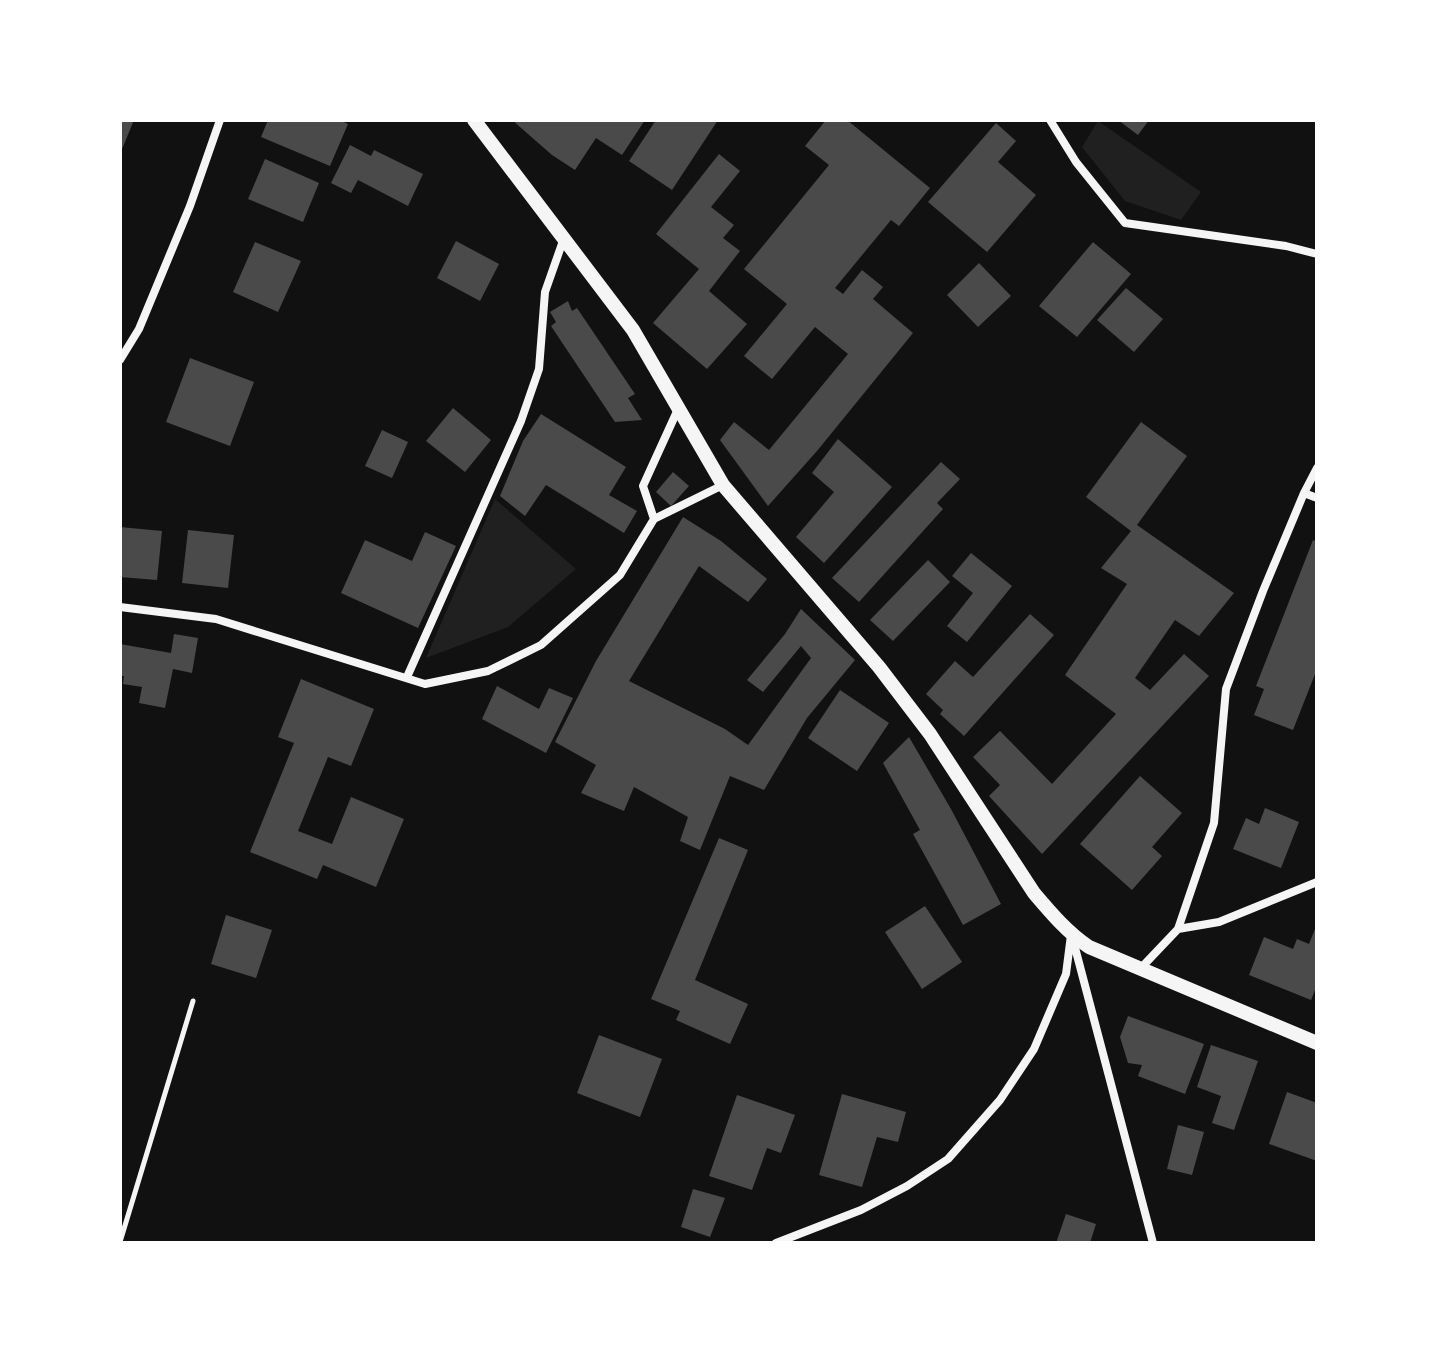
<svg xmlns="http://www.w3.org/2000/svg" width="1437" height="1363" viewBox="0 0 1437 1363" font-family="'Roboto Condensed',sans-serif">
<style>
.green{fill:#202020}
.building{fill:#4a4a4a}
.lines{fill:none;stroke-linecap:round;stroke-linejoin:round}
.path{stroke:#f5f5f5;stroke-width:5}
.minor{stroke:#f5f5f5;stroke-width:8}
.tertiary{stroke:#f5f5f5;stroke-width:14}
</style>
<rect width="100%" height="100%" fill="#111"/>
<!-- green -->
<path class="green" d="M1098,121L1201,192L1181,220L1125,201L1082,147Z
M495,499L576,569L508,627L426,658Z"/>
<!-- building -->
<path class="building" d="M120,120H134L120,154Z
M268,120H339L348,124L330,166L261,137Z
M512,120H645L622,155L596,138L575,170L552,155Z
M656,120H718L672,190L629,161Z
M826,120H847L930,188L899,226L891,220L835,288L843,294L862,270L883,287L873,299L913,333L817,451L768,506L720,440L734,422L769,450L848,354L815,327L772,379L744,356L787,304L744,269L829,165L805,146Z
M1118,120H1149L1138,135Z
M996,123L1016,141L998,162L1036,195L987,252L928,202Z
M350,145L371,156L374,150L423,174L408,206L358,180L351,193L331,183Z
M719,154L740,171L711,207L734,225L723,238L740,251L709,291L747,324L707,369L653,323L699,269L656,234Z
M265,159L319,183L303,222L248,199Z
M456,241L499,264L480,301L437,278Z
M255,242L301,261L278,312L233,292Z
M1093,242L1131,274L1077,337L1039,306Z
M979,263L1011,296L978,327L947,295Z
M1126,288L1163,319L1134,352L1097,320Z
M568,301L572,311L577,308L635,394L628,398L642,420L615,422L551,326L556,322L550,312Z
M190,358L254,382L230,446L166,422Z
M453,408L491,440L465,472L426,441Z
M541,414L626,467L609,495L637,511L624,533L546,485L525,516L500,496L523,441Z
M1141,422L1187,456L1137,525L1234,593L1199,636L1175,620L1135,678L1150,690L1184,654L1209,676L1042,854L989,796L1000,785L973,757L1000,731L1052,784L1116,714L1065,675L1127,584L1101,568L1131,531L1086,497Z
M382,430L408,442L392,478L365,466Z
M838,439L892,487L824,563L796,537L834,492L812,473Z
M941,462L960,479L937,503L943,509L859,602L832,578Z
M673,472L689,486L671,506L656,492Z
M683,517L721,541L767,579L748,602L699,566L629,681L725,729L748,745L811,658L801,646L763,692L747,680L785,634L801,609L855,660L807,718L764,790L730,776L700,850L680,841L688,817L634,787L624,811L581,793L596,765L555,742L596,661Z
M120,527L162,531L157,580L120,577Z
M188,530L234,535L228,588L182,583Z
M425,532L456,546L418,628L341,593L365,540L412,561Z
M1313,540L1317,542V669L1293,730L1254,715L1264,689L1256,686Z
M971,553L1012,586L967,642L947,626L973,593L952,576Z
M928,560L950,582L893,641L870,620Z
M1030,614L1054,635L964,736L940,714L943,710L926,694L955,661L973,677Z
M174,634L198,638L192,673L173,669L165,708L139,703L142,687L123,684L124,676H120V644L171,653Z
M301,679L374,709L351,766L328,757L298,831L332,844L351,797L404,819L376,887L323,865L317,879L250,852L294,743L278,737Z
M497,686L539,709L549,688L573,698L546,753L482,719Z
M840,690L889,723L857,771L808,738Z
M909,737L951,809L1001,904L963,925L913,834L920,830L883,763Z
M1140,776L1182,813L1152,847L1162,856L1132,890L1080,844Z
M1265,808L1299,822L1281,868L1233,849L1246,818L1259,824Z
M719,838L748,850L695,980L748,1004L730,1044L676,1020L680,1011L651,999Z
M925,906L962,962L922,989L885,932Z
M226,915L272,930L256,978L211,964Z
M1317,924V985L1311,1000L1249,975L1264,937L1293,949L1297,939L1309,944Z
M1128,1016L1204,1044L1185,1094L1138,1076L1142,1065L1128,1063L1120,1037Z
M599,1035L662,1059L640,1117L577,1093Z
M1211,1045L1258,1061L1234,1130L1212,1123L1221,1096L1197,1087Z
M1287,1092L1317,1103V1161L1269,1144Z
M842,1094L906,1112L898,1142L877,1137L862,1187L819,1175Z
M737,1095L795,1115L781,1153L767,1148L752,1190L709,1176Z
M1178,1125L1204,1132L1192,1175L1167,1169Z
M693,1189L725,1198L710,1237L681,1227Z
M1066,1214L1096,1224L1090,1243H1056Z"/>
<g class="lines">
<!-- path -->
<path class="path" d="M120,1242L193,1001"/>
<!-- minor -->
<path class="minor" d="M1050,120L1076,162L1125,223L1286,246L1317,254
M120,360L139,329L190,206L220,120
M1304,493L1317,498
M654,519L723,485
M120,607L216,619L425,684L488,671L541,645L620,575L654,519L643,486L679,407
M407,677L521,421L539,369L545,292L564,238
M1178,929L1219,922L1317,882
M1073,940L1153,1243
M1140,969L1178,929L1214,823L1226,689L1263,591L1304,493L1317,468
M776,1243L861,1210L907,1186L948,1159L1000,1100L1034,1049L1066,974L1071,935"/>
<!-- tertiary -->
<path class="tertiary" d="M474,120L633,330L723,485L879,667L930,734L1034,893C1051,913 1067,932 1089,947L1317,1043"/>
</g>
<!-- border -->
<rect width="1437" height="1363" fill="none" stroke="#ffffff" stroke-width="244"/>
</svg>
